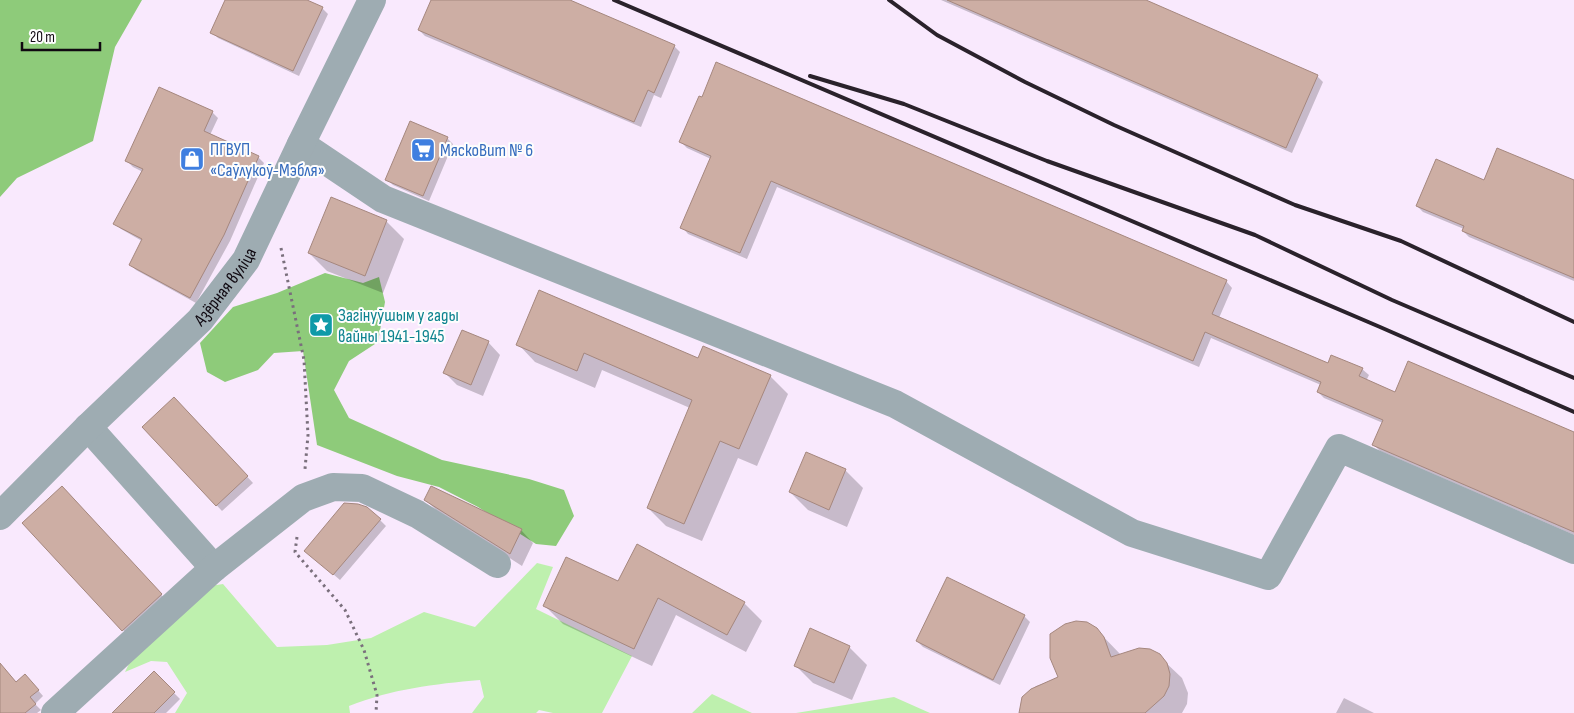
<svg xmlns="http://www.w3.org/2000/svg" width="1574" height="713" viewBox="0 0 1574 713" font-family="'Sofia Sans Condensed',sans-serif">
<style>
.green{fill:#bef0ae}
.forest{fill:#8ecb7a}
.shadow{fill:#0003}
.building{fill:#cdaea4;stroke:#a5877e}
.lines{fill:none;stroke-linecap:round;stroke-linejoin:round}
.path{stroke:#7a6f7c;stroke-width:3;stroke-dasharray:2.5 4;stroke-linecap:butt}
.minor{stroke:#9eacb2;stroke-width:28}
.rail{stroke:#2a222b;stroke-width:4}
.labels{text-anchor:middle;stroke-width:4;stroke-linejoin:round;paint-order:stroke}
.shop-label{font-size:18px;fill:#366cbe;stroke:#fdfdfd;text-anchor:start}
.street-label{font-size:18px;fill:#100911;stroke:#fdfdfd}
.culture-label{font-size:18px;fill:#0d838f;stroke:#fdfdfd;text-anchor:start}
</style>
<rect width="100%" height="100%" fill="#f9e9fd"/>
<!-- green -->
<path class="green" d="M537,563L553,567L536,609L632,656L602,713H553L539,710L536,713H472L484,697L480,680C434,684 392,689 349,706L350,713H175L187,693L167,662L151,661L125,672L141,639L204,587L223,584L277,647L327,645L371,638L424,612L475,627Z
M712,694L752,713H692Z
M894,697L930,713H796Z"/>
<!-- forest -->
<path class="forest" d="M0,0H142L115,47L93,141L17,178L0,197Z
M325,273L363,283L379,277L385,302L378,342L349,361L334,390L349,418L442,460L529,479L564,490L574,516L556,546L536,544L478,507L439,487L397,476L317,445L303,351L274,353L258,370L225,382L207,372L200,343L233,307L277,293Z"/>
<!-- shadow -->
<path class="shadow" d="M227,0H304L322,8L328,14L299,76L218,38L212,32Z
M432,0H567L674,46L680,52L661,98L654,95L641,127L425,36L419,30Z
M941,0H1143L1317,76L1323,82L1292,153Z
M212,112L218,118L210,135L258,157L264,163L230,241L196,303L136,270L130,264L142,241L121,229L115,223L143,172L133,167L127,161Z
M447,138L453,144L429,201L393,185L387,179Z
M681,142L1226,281L1232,288L1219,318L1329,365L1362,369L1369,375L1366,381L1396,393L1574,433V535L1380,451L1374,445L1383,423L1324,398L1318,392L1321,385L1211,338L1199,367L777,187L747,259L688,234L682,227L711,159L687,148Z
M1485,182H1574V281L1469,237L1463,231L1464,229L1423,212L1417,206Z
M386,221L404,239L383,293L327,271L309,253Z
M488,342L500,355L483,396L457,385L445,373Z
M518,344L699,359L770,376L788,394L757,466L738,458L702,541L666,526L648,508L690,408L602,370L595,388L535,362Z
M180,404L253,483L222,511L143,427Z
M845,470L863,488L847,527L808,510L790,492Z
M68,493L167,601L129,636L123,630Z
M426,500L521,530L533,543L522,566L438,512Z
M380,520L386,526L340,580L312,556Z
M619,583L744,603L762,621L746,652L676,615L652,666L563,624L545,606Z
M1024,616L1030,622L1000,685L923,647L917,641Z
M1096,629L1121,655L1163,660L1182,678L1188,693L1187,704L1182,713H1022L1023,698L1036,686L1060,678Z
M849,647L867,665L852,700L813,683L795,665Z
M0,664L17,683L31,682L43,696L35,704L41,710L37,713H0Z
M154,673L180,699L166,713H114Z
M1344,698L1374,713H1336Z"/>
<!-- building -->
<path class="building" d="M225,0H307L323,7L293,71L210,33Z
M431,0H570L675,45L654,93L648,90L634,122L418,30Z
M947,0H1146L1318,75L1286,148Z
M716,62L1227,280L1212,314L1328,363L1331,355L1363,368L1359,376L1395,392L1408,361L1574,432V532L1372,445L1383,420L1317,392L1321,382L1205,332L1193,361L771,181L740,253L680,228L711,156L679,142L699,96L702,97Z
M159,87L213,111L204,131L259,156L224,235L190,298L129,265L142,239L113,224L143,169L125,161Z
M410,121L448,137L423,196L385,180Z
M1497,148L1574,180V278L1462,231L1464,226L1416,206L1436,159L1484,180Z
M331,197L387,220L365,276L308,253Z
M539,290L698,358L703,346L771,375L739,449L720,441L684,524L647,508L692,400L584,353L577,371L516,345Z
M462,330L489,341L471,385L443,373Z
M174,397L248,476L216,506L142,427Z
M806,452L846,469L829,510L789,492Z
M62,486L162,594L122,631L22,523Z
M431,486L522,529L510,554L424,500Z
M344,503L358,504L367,507L381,519L333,575L304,551Z
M637,544L745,602L727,635L658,598L634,649L543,606L566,557L618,581Z
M947,577L1025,615L993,680L916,641Z
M1076,621L1087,622L1097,628L1104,637L1111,657L1139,648L1150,649L1160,654L1167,663L1170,674L1169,686L1164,696L1145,713H1019L1022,697L1031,689L1058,677L1050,658V634L1065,624Z
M810,628L850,646L834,683L794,666Z
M0,663L16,682L25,674L39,690L30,697L36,704L25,713H0Z
M154,671L175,692L154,713H112Z"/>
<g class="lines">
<!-- path -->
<path class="path" d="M281,248L304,360L308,435L305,469
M297,537L295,552L345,610L364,650L377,695L376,713"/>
<!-- minor -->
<g class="minor">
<path d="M301,144L383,199L895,404L1132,533L1268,576L1339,448L1574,550"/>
<path d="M88,427L214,568"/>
<path id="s1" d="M0,516L88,427L200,320L246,260L301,144L372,0"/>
<path d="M55,713L214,568L303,498L333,487L362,488L417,514L497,564"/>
</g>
<!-- rail -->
<path class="rail" d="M614,0L1380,327L1574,412
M889,0L937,35L1025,82L1114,125L1295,205L1401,241L1574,322
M810,76L904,104L1047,161L1255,235L1392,300L1574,378"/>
</g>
<!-- icons -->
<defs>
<symbol id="supermarket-square" viewBox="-11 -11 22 22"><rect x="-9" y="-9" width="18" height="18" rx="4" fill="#3f7fe0" stroke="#fdfdfd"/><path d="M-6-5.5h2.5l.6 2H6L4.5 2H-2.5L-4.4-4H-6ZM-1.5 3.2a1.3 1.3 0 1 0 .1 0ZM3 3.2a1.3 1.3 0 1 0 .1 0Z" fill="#fff"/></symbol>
<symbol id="shop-square" viewBox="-11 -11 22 22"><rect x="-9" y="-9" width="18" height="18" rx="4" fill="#3f7fe0" stroke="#fdfdfd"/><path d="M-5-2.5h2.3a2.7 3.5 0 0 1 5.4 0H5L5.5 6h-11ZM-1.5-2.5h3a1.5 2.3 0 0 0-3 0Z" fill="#fff"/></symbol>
<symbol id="sight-square" viewBox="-11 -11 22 22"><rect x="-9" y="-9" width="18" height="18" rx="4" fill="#0f9aa8" stroke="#fdfdfd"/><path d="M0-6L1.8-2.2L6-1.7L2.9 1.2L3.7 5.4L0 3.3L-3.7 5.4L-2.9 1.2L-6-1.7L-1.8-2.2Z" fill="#fff"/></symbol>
</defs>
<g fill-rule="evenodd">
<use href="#supermarket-square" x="409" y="136" width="28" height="28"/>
<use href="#shop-square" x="178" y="145" width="28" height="28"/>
<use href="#sight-square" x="307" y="311" width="28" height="28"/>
</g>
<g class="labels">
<!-- shop labels -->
<g class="shop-label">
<text x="210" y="155">ПГВУП<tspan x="210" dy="21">«Саўлукоў-Мэбля»</tspan></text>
<text x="440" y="156">МяскоВит № 6</text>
</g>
<!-- street labels -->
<g class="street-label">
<text dy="6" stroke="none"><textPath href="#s1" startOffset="322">Азёрная вуліца</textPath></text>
</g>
<!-- culture labels -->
<g class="culture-label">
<text x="338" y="321">Загінуўшым у гады<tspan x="338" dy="21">вайны 1941-1945</tspan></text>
</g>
</g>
<!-- scale -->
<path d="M22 42v8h78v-8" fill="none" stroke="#100911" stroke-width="2.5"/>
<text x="30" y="42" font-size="15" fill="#100911" stroke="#fdfdfd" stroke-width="4" paint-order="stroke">20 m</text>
</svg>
